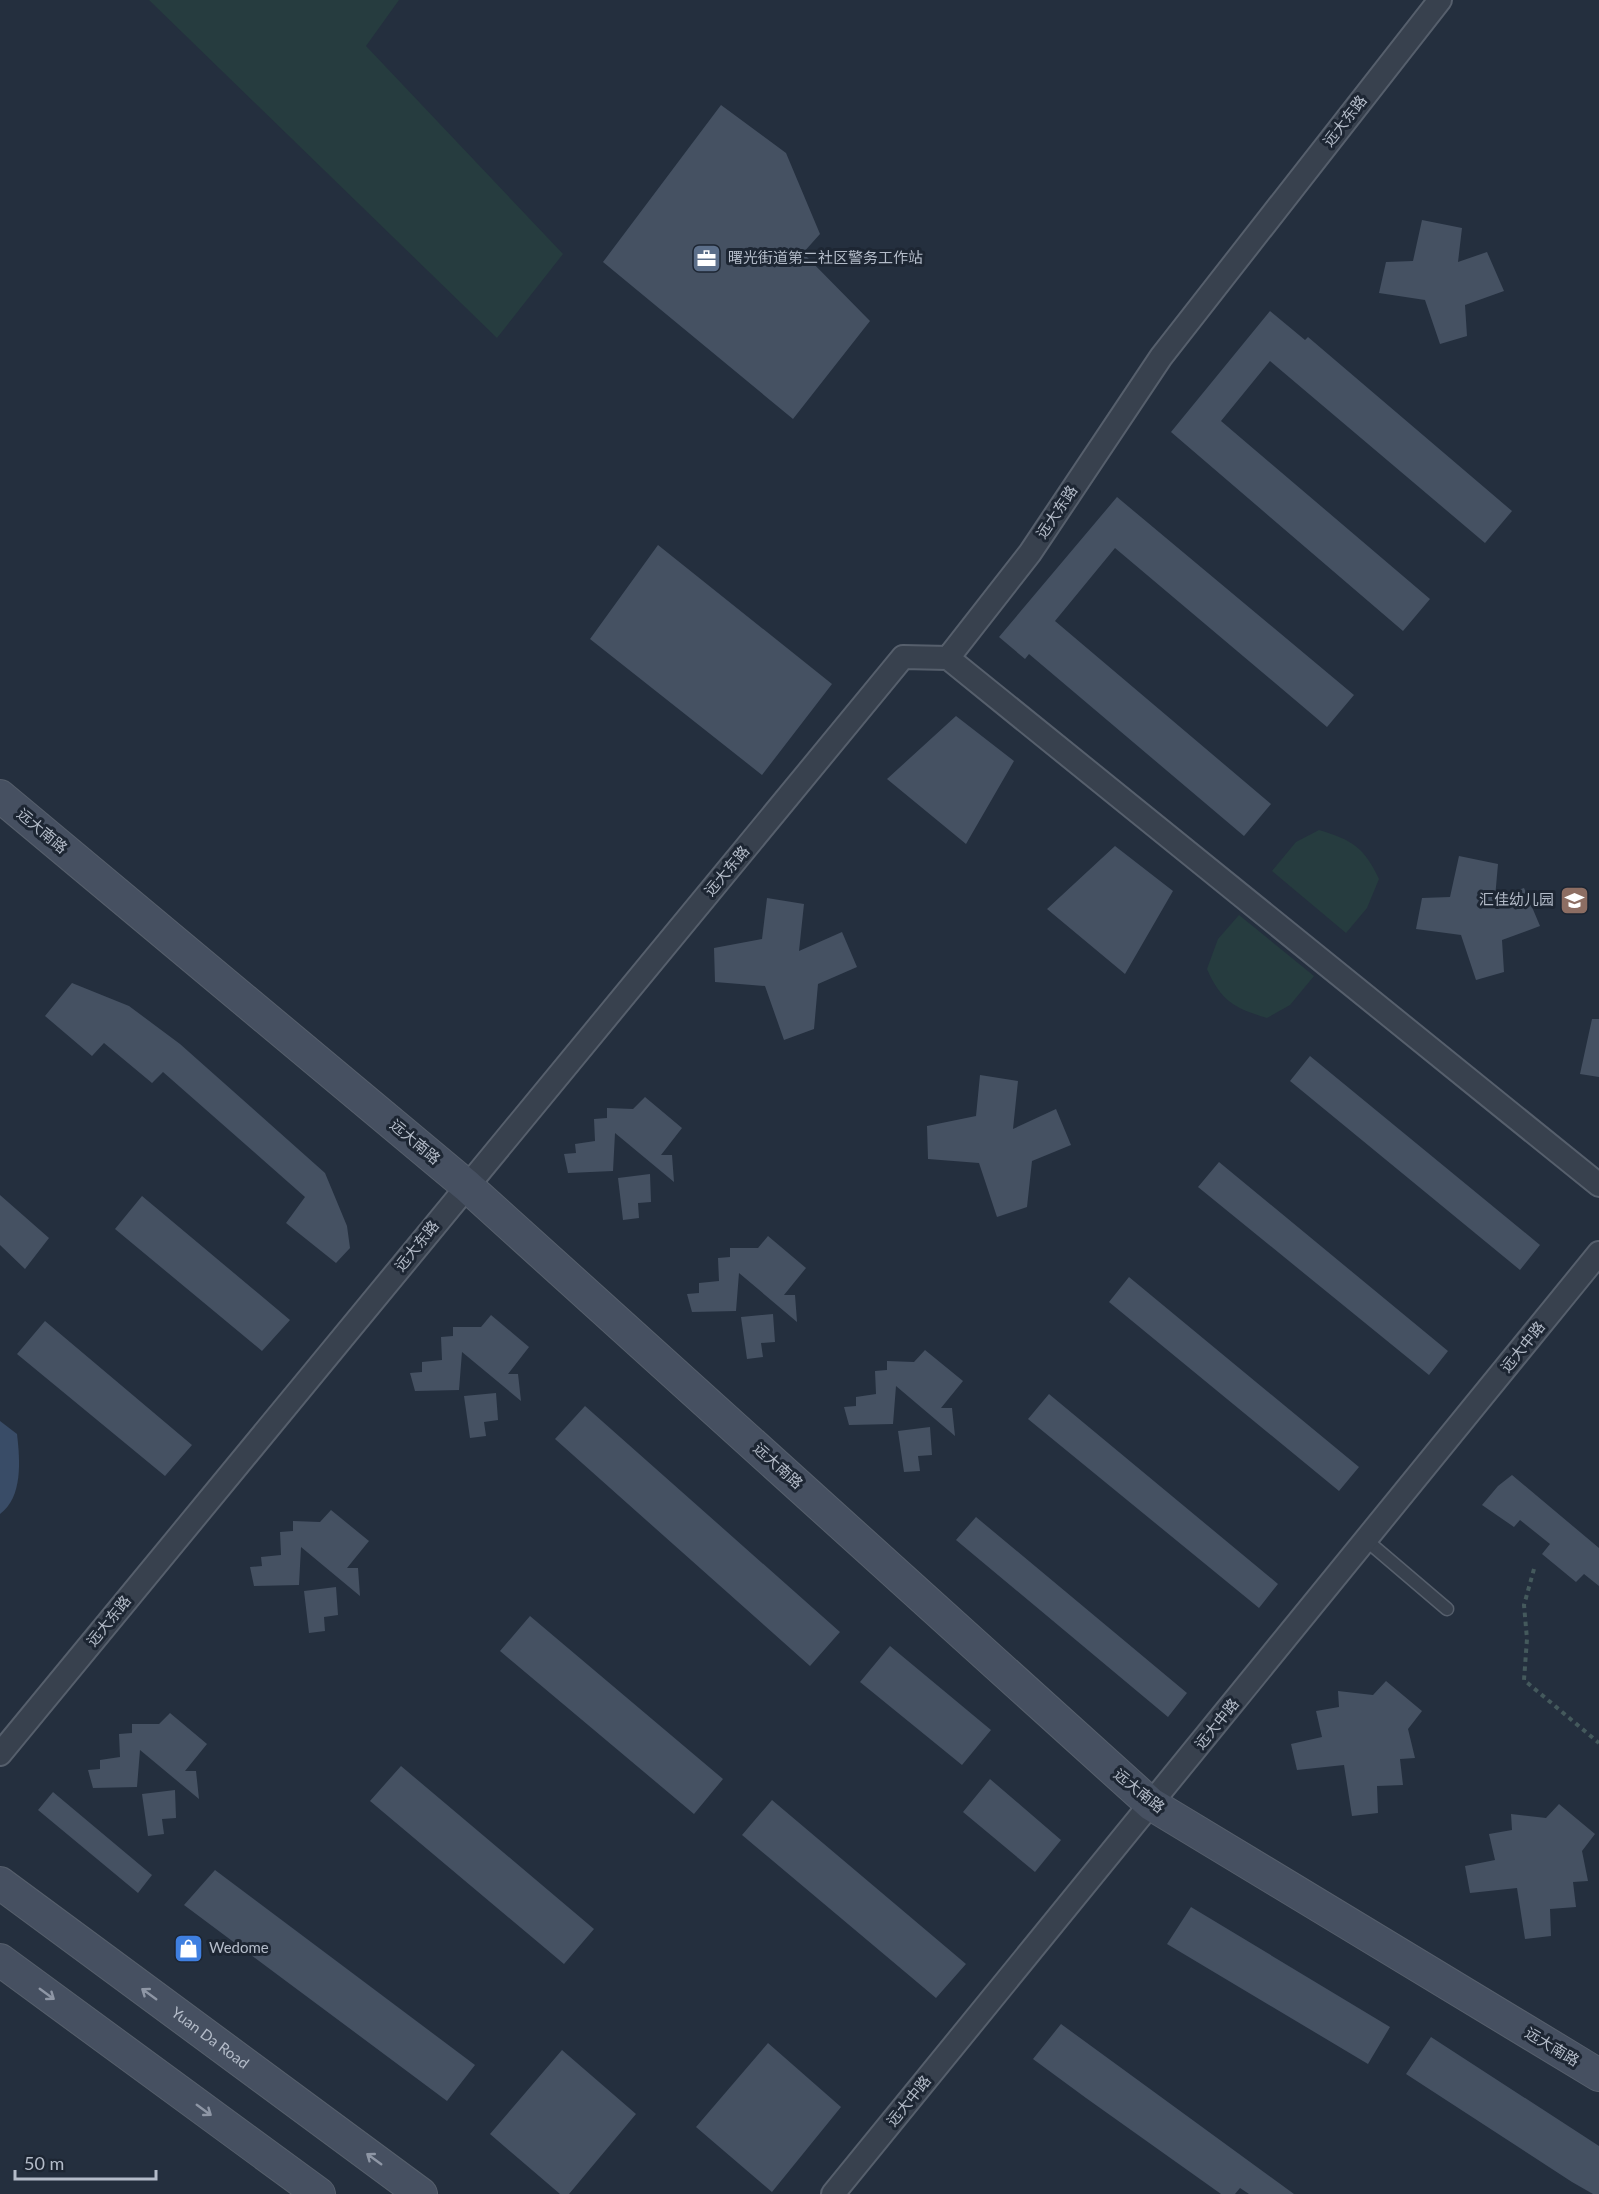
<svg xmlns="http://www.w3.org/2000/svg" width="1599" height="2194" viewBox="0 0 1599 2194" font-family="Lato,'Noto Sans SC',sans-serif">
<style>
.green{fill:#263c3f}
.water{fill:#394c67}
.building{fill:#455162}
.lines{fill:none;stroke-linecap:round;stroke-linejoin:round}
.lane-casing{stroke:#565f6c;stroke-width:15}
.street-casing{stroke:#565f6c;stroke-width:26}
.secondary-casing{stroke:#565f6c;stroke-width:34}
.path{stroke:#44595c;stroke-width:4;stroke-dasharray:4.5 4.5;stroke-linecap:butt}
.lane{stroke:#38414e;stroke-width:12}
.street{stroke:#38414e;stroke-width:22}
.secondary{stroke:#465061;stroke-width:32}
.oneway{stroke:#8e96a5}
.labels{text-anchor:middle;stroke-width:6;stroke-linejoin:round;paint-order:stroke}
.street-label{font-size:15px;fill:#b4bcc9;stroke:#1d2633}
.poi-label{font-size:15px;fill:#b4bcc9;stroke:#1d2633;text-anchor:start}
</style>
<rect width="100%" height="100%" fill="#242f3e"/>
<!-- green -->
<path class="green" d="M149,0H399L366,46L563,254L497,338Z
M1319,830C1352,840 1364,847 1379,879L1367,908L1346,933L1272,871L1296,842Z
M1239,915L1314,976L1290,1005L1267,1018C1234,1008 1221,1001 1207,969L1218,939Z"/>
<!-- water -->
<path class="water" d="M0,1421L17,1434C20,1460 23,1497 0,1514Z"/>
<!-- building -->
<path class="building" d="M721,105L786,153L820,234L803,253L870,321L793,419L603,262Z
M1422,220L1462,228L1458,262L1487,252L1504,291L1465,305L1467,336L1440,344L1425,300L1379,293L1386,262L1413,261Z
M1270,311L1305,340L1308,337L1512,511L1485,543L1270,361L1221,421L1430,599L1403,631L1171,432Z
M1117,497L1354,695L1327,727L1115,548L1055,621L1271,804L1244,836L1029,654L1025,659L999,637Z
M658,545L832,684L762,775L590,639Z
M956,716L1014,761L966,844L887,779Z
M1115,846L1173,891L1125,974L1047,909Z
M1459,856L1498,864L1495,898L1524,888L1540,926L1502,940L1504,972L1476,980L1461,935L1416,929L1422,898L1450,897Z
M767,898L804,904L799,951L842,932L857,967L818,984L814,1029L784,1040L765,986L715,982L714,948L762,939Z
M72,983L129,1006L180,1044L325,1173L347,1226L350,1248L336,1263L286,1223L305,1197L163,1072L152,1083L104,1043L92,1056L45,1016Z
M1592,1019H1599V1077L1580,1074Z
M1310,1056L1540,1245L1520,1270L1290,1081Z
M980,1075L1018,1081L1013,1129L1056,1109L1071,1145L1032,1161L1027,1207L997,1217L979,1163L928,1159L927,1126L976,1116Z
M645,1097L682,1128L661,1155H672L674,1182L615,1133L613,1171L568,1173L564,1154L576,1153L575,1144L595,1141L594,1119L607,1118V1108L633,1109Z
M1219,1162L1448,1351L1429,1375L1198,1187Z
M650,1174L651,1202L638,1203L639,1218L623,1220L618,1178Z
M0,1195L49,1238L25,1269L0,1245Z
M142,1196L290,1320L262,1351L115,1229Z
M768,1236L806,1268L784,1295H795L797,1322L739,1273L736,1311L692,1312L687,1294L699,1293V1283L719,1281L718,1258L730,1257V1248H758Z
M1129,1277L1359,1467L1339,1491L1109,1302Z
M773,1314L775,1342L761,1343L763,1357L747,1359L741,1317Z
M491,1315L529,1347L508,1374H518L521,1401L462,1352L459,1390L415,1391L410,1373L422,1372V1362L442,1360L441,1337L453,1336V1327H481Z
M45,1321L192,1445L165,1476L17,1354Z
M925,1350L963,1381L941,1408H952L955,1436L896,1386L893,1424L849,1425L844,1407L856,1406V1397L876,1394L875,1371L887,1370V1361L914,1362Z
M496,1393L498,1420L484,1422L486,1436L470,1438L464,1396Z
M1049,1394L1278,1584L1259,1608L1028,1419Z
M585,1406L840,1632L810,1666L555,1439Z
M930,1427L932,1455L918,1456L920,1471L904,1472L898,1431Z
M1512,1475L1599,1548V1586L1584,1574L1576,1582L1542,1554L1550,1544L1520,1520L1514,1527L1482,1505L1498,1486Z
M331,1510L369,1541L347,1568H358L360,1596L301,1547L299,1585L254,1586L250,1567L262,1566L261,1557L281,1555L280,1532L293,1531V1521L320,1522Z
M976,1517L1187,1693L1168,1717L956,1540Z
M336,1587L338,1615L324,1617L325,1631L309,1633L304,1591Z
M530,1616L723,1779L694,1814L500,1651Z
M890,1646L991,1730L962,1765L860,1682Z
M1386,1681L1422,1711L1408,1729L1415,1758L1400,1759L1403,1785L1377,1786L1378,1813L1352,1816L1344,1765L1297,1770L1291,1744L1322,1737L1316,1711L1339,1707L1338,1691L1373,1695Z
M170,1713L207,1744L185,1771H196L199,1799L140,1750L137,1787L93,1788L88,1770L100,1769V1760L120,1757L119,1734L132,1733V1724H159Z
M401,1766L594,1929L564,1964L370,1801Z
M990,1779L1061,1840L1035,1872L963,1812Z
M175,1790L176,1818L162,1819L164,1834L148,1836L142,1794Z
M53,1792L152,1875L138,1893L38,1810Z
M772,1800L966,1964L936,1998L742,1835Z
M1559,1804L1595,1834L1582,1851L1588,1881L1573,1882L1576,1907L1550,1909L1551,1936L1525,1939L1517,1888L1470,1893L1465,1866L1495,1860L1489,1834L1512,1830L1511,1814L1546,1818Z
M215,1870L475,2065L447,2101L184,1905Z
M1191,1907L1390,2027L1368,2064L1167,1944Z
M1061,2024L1294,2194H1249L1240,2188L1235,2194H1221L1086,2098L1033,2059Z
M1431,2037L1599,2146V2194H1593L1572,2182L1406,2074Z
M768,2043L841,2107L772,2192L696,2127Z
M562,2050L636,2114L569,2194H560L490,2134Z"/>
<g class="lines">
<defs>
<path id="lane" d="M1366,1540L1447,1609"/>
<path id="street" d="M948,658L1599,1185
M0,1754L903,657L948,658L1030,553L1161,357L1440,0
M833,2194L1599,1253"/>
<g id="secondary">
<path d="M0,796L467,1186L1151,1804L1599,2075"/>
<path id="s1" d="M0,1883L421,2194"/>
<path d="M0,1960L319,2194"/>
</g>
</defs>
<!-- lane casing -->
<use href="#lane" class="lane-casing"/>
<!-- street casing -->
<use href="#street" class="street-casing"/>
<!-- secondary casing -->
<use href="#secondary" class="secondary-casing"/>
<!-- path -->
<path class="path" d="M1534,1569L1524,1605L1527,1639L1524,1680L1599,1743"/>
<!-- lane -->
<use href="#lane" class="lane"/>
<!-- street -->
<use href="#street" class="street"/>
<!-- secondary -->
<use href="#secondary" class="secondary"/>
</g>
<!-- one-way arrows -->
<defs><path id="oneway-shaft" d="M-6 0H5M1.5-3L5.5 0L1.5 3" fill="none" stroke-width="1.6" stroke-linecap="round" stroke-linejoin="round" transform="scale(1.5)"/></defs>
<g class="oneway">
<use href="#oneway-shaft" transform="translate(47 1994) rotate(36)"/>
<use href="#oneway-shaft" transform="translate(149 1994) rotate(-144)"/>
<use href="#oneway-shaft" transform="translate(204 2110) rotate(36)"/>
<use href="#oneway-shaft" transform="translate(374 2159) rotate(-144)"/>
</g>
<!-- icons -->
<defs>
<symbol id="office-square" viewBox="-11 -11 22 22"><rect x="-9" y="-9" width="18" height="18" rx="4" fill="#5c6f8a" stroke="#1d2633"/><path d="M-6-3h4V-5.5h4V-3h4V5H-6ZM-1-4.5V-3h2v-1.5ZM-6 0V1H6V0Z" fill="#fff"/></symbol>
<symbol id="school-square" viewBox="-11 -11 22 22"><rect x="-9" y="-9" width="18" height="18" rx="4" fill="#8d6e63" stroke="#1d2633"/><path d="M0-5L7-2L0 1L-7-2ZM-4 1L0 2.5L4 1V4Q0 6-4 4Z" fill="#fff"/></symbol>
<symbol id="shop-square" viewBox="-11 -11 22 22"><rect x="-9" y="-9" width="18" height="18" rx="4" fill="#3f7fe0" stroke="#1d2633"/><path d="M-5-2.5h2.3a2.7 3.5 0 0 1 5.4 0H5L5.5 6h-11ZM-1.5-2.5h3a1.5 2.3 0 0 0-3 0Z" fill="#fff"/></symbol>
</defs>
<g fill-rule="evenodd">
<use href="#office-square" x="690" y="242" width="33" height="33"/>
<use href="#school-square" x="1558" y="884" width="33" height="33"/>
<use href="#shop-square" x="172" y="1932" width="33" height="33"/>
</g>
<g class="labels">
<!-- street labels -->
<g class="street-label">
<text transform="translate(1345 121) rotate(-52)" y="5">远大东路</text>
<text transform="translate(1057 512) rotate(-56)" y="5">远大东路</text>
<text transform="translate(42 831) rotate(40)" y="5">远大南路</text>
<text transform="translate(727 871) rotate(-50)" y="5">远大东路</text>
<text transform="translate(415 1142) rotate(40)" y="5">远大南路</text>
<text transform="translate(417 1246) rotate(-51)" y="5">远大东路</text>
<text transform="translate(1523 1347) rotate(-51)" y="5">远大中路</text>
<text transform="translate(778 1466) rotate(42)" y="5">远大南路</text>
<text transform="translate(109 1621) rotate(-51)" y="5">远大东路</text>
<text transform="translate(1217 1724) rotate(-51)" y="5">远大中路</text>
<text transform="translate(1139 1791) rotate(39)" y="5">远大南路</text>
<text dy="5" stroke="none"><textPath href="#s1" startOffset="261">Yuan Da Road</textPath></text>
<text transform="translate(1552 2047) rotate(31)" y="5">远大南路</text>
<text transform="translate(909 2101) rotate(-51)" y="5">远大中路</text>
</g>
<!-- poi labels -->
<g class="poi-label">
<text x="728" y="263">曙光街道第二社区警务工作站</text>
<text x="1554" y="905" text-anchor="end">汇佳幼儿园</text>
<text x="209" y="1953">Wedome</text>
</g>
</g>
<!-- scale -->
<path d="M15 2170v9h141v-9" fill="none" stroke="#b4bcc9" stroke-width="3"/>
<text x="24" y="2170" font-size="18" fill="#b4bcc9" stroke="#1d2633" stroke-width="4.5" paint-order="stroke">50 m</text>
</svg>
